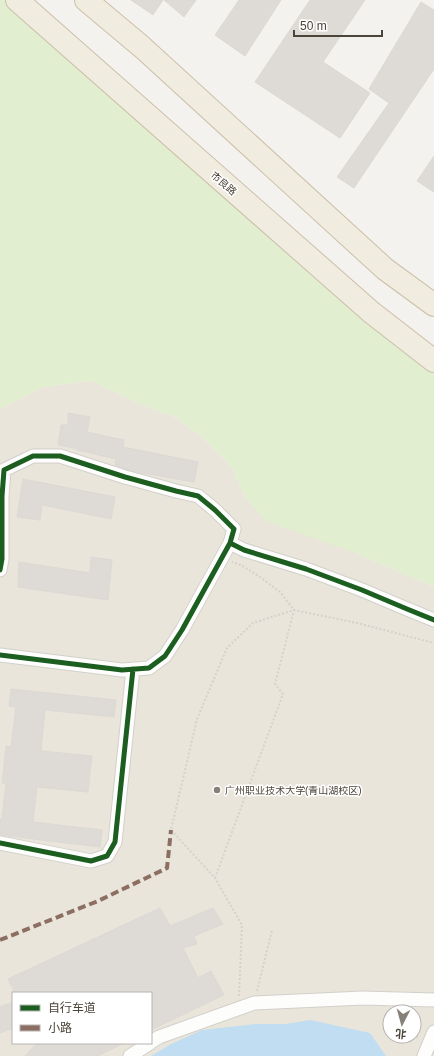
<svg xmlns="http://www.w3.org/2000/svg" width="434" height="1056" viewBox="0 0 434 1056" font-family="Helvetica,'Noto Sans SC',sans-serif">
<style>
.education{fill:#eae5da;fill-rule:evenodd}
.green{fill:#e1eecf}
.water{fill:#c0ddf1}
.building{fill:#dedbd6;stroke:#dcd9d4}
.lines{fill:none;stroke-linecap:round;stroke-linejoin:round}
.minor-casing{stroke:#d2d0cb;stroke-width:15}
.trunk-casing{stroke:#ccbfa9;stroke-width:24}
.path{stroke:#d3d2cc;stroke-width:2;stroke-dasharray:2 2;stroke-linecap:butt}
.minor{stroke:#fdfdfc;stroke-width:13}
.trunk{stroke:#f0ece0;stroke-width:22}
.quiet{stroke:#8d6e63;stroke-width:4;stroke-dasharray:8 4;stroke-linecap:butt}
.cycleway-casing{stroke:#fff;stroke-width:8}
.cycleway{stroke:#1b5e20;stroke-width:5}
.poi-dot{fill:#868178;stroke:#fff;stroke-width:1.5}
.labels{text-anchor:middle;stroke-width:3;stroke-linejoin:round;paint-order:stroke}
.street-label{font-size:10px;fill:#4b4439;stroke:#fff}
.poi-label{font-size:10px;fill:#4b4439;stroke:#fff;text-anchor:start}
</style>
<rect width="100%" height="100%" fill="#f4f2ee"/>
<!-- education -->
<path class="education" d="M91,381L138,403L174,417L200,435L232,467L245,498L358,554L434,587V1056H0V409L43,387ZM13,993H151V1043H13ZM390,1012H414V1036H390Z"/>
<!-- green -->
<path class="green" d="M0,0H8L434,365V587L358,554L266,521L245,498L232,467L200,435L174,417L138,403L91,381L43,387L0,409Z"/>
<!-- water -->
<path class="water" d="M310,1020L370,1033L386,1056H151L171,1044L202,1030L256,1024H286Z"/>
<!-- building -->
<path class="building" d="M131,0H163L153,15Z
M164,0H196L184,17Z
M239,0H281L245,56L215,35Z
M310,0H365L323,62L370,93L340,138L255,82Z
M421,2L434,10V69L354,188L337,177L389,103L369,89Z
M434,156V192L417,181Z
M68,413L90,417L87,432L124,440L123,447L198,462L194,482L132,471L115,465L116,459L77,450L78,449L58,445L61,425H68Z
M23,479L115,497L111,519L42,505L40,520L17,517Z
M91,557L112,560L108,600L18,587L19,562L90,573Z
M11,689L116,700L114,717L45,710L41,751L92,756L88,792L37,787L33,822L102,830L100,847L0,835V819H2L6,783H2L6,746L11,747L16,707L9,706Z
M160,908L170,926L213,908L223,924L194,936L197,944L183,948L198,978L211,971L224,995L151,1030V993H15L8,979Z
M13,1002V1028L0,1033V1007Z
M37,1043H124L98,1056H25Z"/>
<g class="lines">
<defs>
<path id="minor" d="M0,570L2,559V496L4,470L33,456H60L125,477L176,491L198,496L215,510L234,529L230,543L244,550L306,569L362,590L407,609L434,620
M0,655L122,670L149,668L165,656L182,630L230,543
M0,843L91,861L107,856L115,842L133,669
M151,1042L159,1037L254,1003L363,998L434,1000
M130,1056L150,1043
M424,1056L434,1032"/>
<path id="trunk" d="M17,0L371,312L434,361
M86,0L142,47L385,269L434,305"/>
</defs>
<!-- minor casing -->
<use href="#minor" class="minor-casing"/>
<!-- trunk casing -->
<use href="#trunk" class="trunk-casing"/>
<!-- path -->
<path class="path" d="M215,878L283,694L275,684L294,610L280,592L260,577L241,565L232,562
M257,991L272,930
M239,996L242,925L215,878L171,830L197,719L227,648L253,623L294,610L357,623L434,643
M414,1033L419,1039"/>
<!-- minor -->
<use href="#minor" class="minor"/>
<!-- trunk -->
<use href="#trunk" class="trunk"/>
<!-- quiet -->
<path class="quiet" d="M0,940L98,901L167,868L171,830"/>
<defs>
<path id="cycleway" d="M0,570L2,559V496L4,470L33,456H60L125,477L176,491L198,496L215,510L234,529L230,543L244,550L306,569L362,590L407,609L434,620
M0,655L122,670L149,668L165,656L182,630L230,543
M0,843L91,861L107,856L115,842L133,669"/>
</defs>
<!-- cycleway casing -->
<use href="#cycleway" class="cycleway-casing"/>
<!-- cycleway -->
<use href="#cycleway" class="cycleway"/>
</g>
<!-- markers -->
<circle class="poi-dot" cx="217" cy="790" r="4"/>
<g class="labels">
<!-- street labels -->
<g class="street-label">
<text transform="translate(224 183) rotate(41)" y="4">市良路</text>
</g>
<!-- poi labels -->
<g class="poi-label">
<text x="225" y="794">广州职业技术大学(青山湖校区)</text>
</g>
</g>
<!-- legend -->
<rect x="12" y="992" width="140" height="52" fill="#ffffff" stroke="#b7b4b0"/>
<rect x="20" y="1005" width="20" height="6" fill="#1b5e20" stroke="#b7b4b0"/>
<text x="48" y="1012" font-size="12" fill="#4b4439">自行车道</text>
<rect x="20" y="1025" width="20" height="6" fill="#8d6e63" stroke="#b7b4b0"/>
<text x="48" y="1032" font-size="12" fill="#4b4439">小路</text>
<!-- north arrow -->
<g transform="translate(402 1024) rotate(186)"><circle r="19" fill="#ffffff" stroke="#b7b4b0"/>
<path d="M0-3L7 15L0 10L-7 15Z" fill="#868178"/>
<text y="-6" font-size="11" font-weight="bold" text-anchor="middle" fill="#4b4439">北</text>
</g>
<!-- scale -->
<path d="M294 30v6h88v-6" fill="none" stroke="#4b4439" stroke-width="2"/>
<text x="300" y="30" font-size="12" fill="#4b4439" stroke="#ffffff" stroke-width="3" paint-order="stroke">50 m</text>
</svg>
